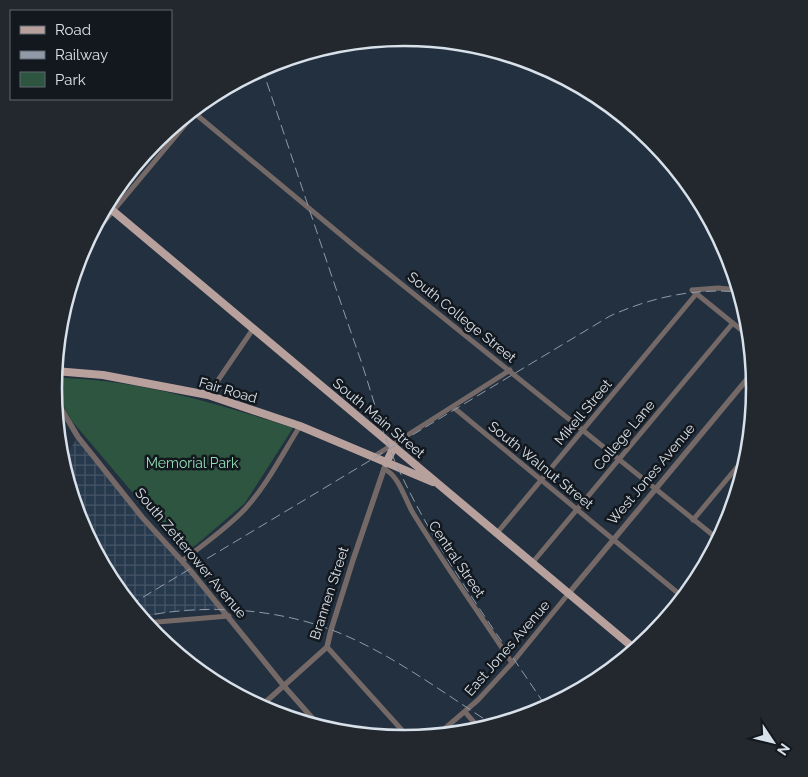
<svg xmlns="http://www.w3.org/2000/svg" width="808" height="777" viewBox="0 0 808 777" font-family="Raleway,sans-serif">
<style>
.industrial{fill:url(#industrial-grid)}
.green{fill:#2d5540}
.lines{fill:none;stroke-linecap:round;stroke-linejoin:round}
.minor{stroke:#746967;stroke-width:5}
.tertiary{stroke:#746967;stroke-width:5.5}
.primary{stroke:#b8a19d;stroke-width:8}
.rail{stroke:#909aa6;stroke-width:1;stroke-dasharray:10 5;stroke-linecap:butt}
.labels{text-anchor:middle;stroke-width:5;stroke-linejoin:round;paint-order:stroke}
.street-label{font-size:14px;fill:#d8e0ea;stroke:#12181e}
.park-label{font-size:14px;fill:#92dfb5;stroke:#12181e}
.rim{fill:none;stroke:#d8e0ea;stroke-width:2.5}
</style>
<defs>
<pattern id="industrial-grid" width="8" height="8" patternUnits="userSpaceOnUse" patternTransform="scale(1.25)"><rect width="8" height="8" fill="#27394d"/><path d="M0 4h8M4 0v8" fill="none" stroke="#465567"/></pattern>
</defs>
<rect width="100%" height="100%" fill="#23303f"/>
<!-- industrial -->
<path class="industrial" d="M78,437L142,517L224,610L173,612L140,617L112,583L80,523L61,462Z"/>
<!-- green -->
<path class="green" d="M64,378C143,381 218,404 293,428L245,503L196,545L183,552L72,421C67,411 49,386 64,378Z"/>
<g class="lines">
<!-- minor -->
<path class="minor" d="M192,111L358,249L719,540
M83,247L195,113
M692,290L750,337
M692,290L718,288L739,290
M208,395L253,329
M453,407L684,598
M373,457L510,370
M384,469C399,475 405,500 413,513C444,564 479,613 512,663
M693,520L748,454
M497,533L697,293
M182,561C204,544 226,529 245,509C267,485 283,453 300,426
M533,562L733,323
M145,623L229,616
M327,647L410,739
M465,712L481,730
M436,736L478,700L512,663L569,593"/>
<!-- tertiary -->
<path class="tertiary" d="M53,388L56,400L78,437L142,517L190,570L284,686L322,729
M569,593L753,372
M260,707L327,647L331,630L353,560L386,463"/>
<!-- primary -->
<path class="primary" d="M106,205L636,650
M55,371L103,375L208,395L300,426L433,482
M386,463L394,447"/>
<!-- rail -->
<path class="rail" d="M262,68C295,166 327,264 361,361C373,397 382,434 398,468C437,553 495,630 547,708
M130,605L610,316C652,297 694,288 740,292
M140,617C205,603 280,608 342,634C396,657 445,694 495,726"/>
</g>
<g class="labels">
<!-- street labels -->
<g class="street-label">
<text transform="translate(462 317) rotate(39)" y="5">South College Street</text>
<text transform="translate(228 390) rotate(16)" y="5">Fair Road</text>
<text transform="translate(583 412) rotate(-50)" y="5">Mikell Street</text>
<text transform="translate(379 418) rotate(40)" y="5">South Main Street</text>
<text transform="translate(624 435) rotate(-50)" y="5">College Lane</text>
<text transform="translate(541 465) rotate(39)" y="5">South Walnut Street</text>
<text transform="translate(651 474) rotate(-50)" y="5">West Jones Avenue</text>
<text transform="translate(191 553) rotate(50)" y="5">South Zetterower Avenue</text>
<text transform="translate(457 559) rotate(56)" y="5">Central Street</text>
<text transform="translate(329 593) rotate(-72)" y="5">Brannen Street</text>
<text transform="translate(507 648) rotate(-49)" y="5">East Jones Avenue</text>
</g>
<!-- park labels -->
<g class="park-label">
<text x="192" y="468">Memorial Park</text>
</g>
</g>
<!-- crop -->
<path d="M0 0H808V777H0ZM62 388a342 342 0 1 1 684 0a342 342 0 1 1-684 0Z" fill="#22282e" fill-rule="evenodd"/>
<path class="rim" d="M62 388a342 342 0 1 1 684 0a342 342 0 1 1-684 0Z"/>
<!-- legend -->
<rect x="10" y="10" width="162" height="90" fill="#12181e" stroke="#616870"/>
<rect x="20" y="26" width="25" height="8" fill="#b8a19d" stroke="#616870"/>
<text x="55" y="35" font-size="15" fill="#d8e0ea">Road</text>
<rect x="20" y="51" width="25" height="8" fill="#909aa6" stroke="#616870"/>
<text x="55" y="60" font-size="15" fill="#d8e0ea">Railway</text>
<rect x="20" y="72" width="25" height="15" fill="#2d5540" stroke="#616870"/>
<text x="55" y="85" font-size="15" fill="#d8e0ea">Park</text>
<!-- north arrow -->
<g transform="translate(773 742) rotate(125)" stroke="#12181e" stroke-width="4" paint-order="stroke">
<path d="M0-4L9 19L0 12L-9 19Z" fill="#d8e0ea"/>
<text y="-8" font-size="14" font-weight="bold" text-anchor="middle" fill="#d8e0ea">N</text>
</g>
</svg>
